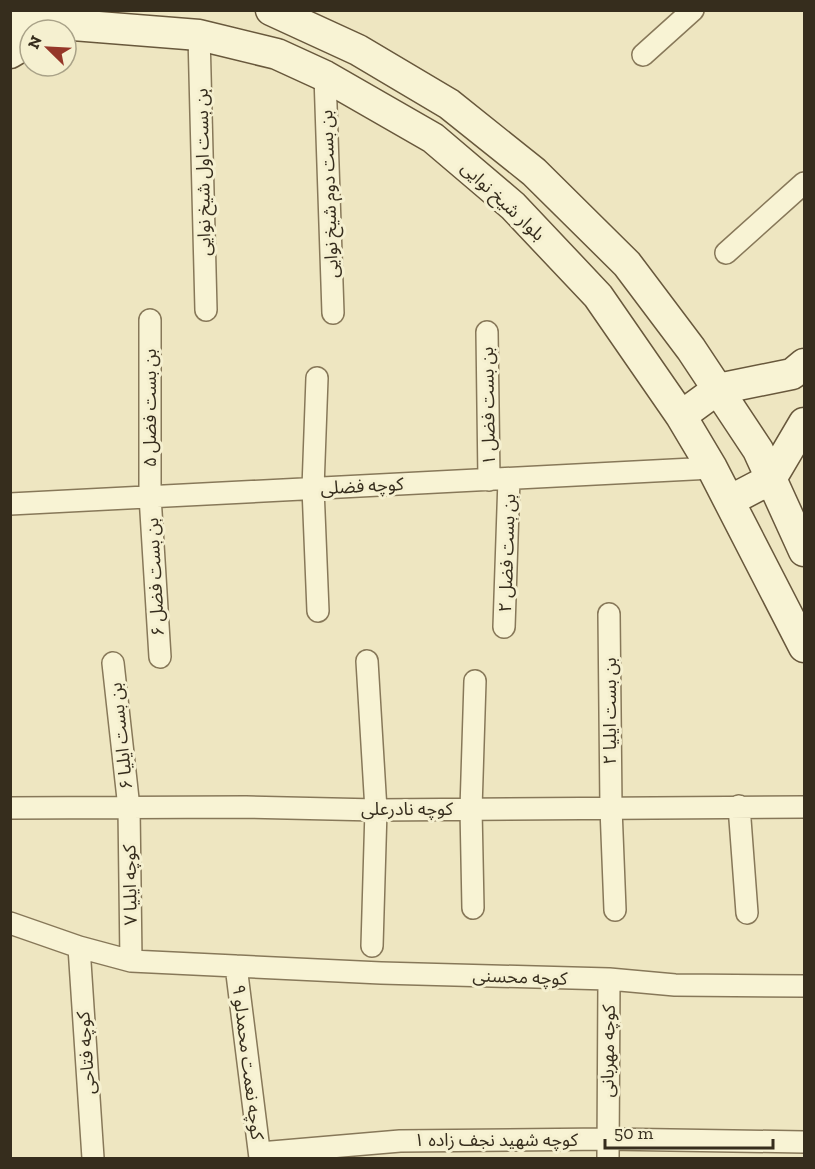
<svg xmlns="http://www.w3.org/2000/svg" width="815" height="1169" viewBox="0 0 815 1169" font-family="'Zilla Slab','Noto Sans Arabic',serif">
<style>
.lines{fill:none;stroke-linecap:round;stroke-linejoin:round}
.street-casing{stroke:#877859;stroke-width:24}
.secondary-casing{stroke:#68583c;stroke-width:33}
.street{stroke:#f8f3d4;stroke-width:21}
.secondary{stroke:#f8f3d4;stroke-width:30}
.labels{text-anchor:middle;stroke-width:6;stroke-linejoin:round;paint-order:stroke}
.street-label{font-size:18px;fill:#362d1d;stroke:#f5f0d0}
</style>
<rect width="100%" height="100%" fill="#eee6c1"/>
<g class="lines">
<defs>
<path id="street" d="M199,35L206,310
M643,55L693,10
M325,76L333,313
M726,253L804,183
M150,320V496L160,657
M487,332L489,480
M317,378L313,488L318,611
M10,504L712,468
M609,614L611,808L615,910
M504,627L509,479
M367,661L376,810L372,946
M113,663L129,808L131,961
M739,806L747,913
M10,808L246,807L376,810L804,807
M473,908L471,809L475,681
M10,923L79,947L131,961L381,973L609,979L675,985L804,986
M79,947L93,1158
M236,966L260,1158
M260,1153L400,1141L608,1139L804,1142
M608,1158L609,979"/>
<path id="secondary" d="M271,10L358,50L449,104L534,172L627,264L691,349L758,450L804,551
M10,20L199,35L277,54L325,76L433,138L513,206L598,296L681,416L712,468L804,647
M10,53L30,41
M681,416L718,389L792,374L804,364
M729,501L771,479L804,423"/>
</defs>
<!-- street casing -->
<use href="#street" class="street-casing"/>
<!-- secondary casing -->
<use href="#secondary" class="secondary-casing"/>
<!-- street -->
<use href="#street" class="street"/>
<!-- secondary -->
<use href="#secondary" class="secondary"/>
</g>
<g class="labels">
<!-- street labels -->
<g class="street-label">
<text transform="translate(203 172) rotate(-91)" y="6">بن بست اول شیخ نوایی</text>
<text transform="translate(329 194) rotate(-92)" y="6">بن بست دوم شیخ نوایی</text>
<text transform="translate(503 201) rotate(43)" y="6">بلوار شیخ نوایی</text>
<text transform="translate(488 406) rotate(-91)" y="6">بن بست فضل ۱</text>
<text transform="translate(150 408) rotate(-90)" y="6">۵ بن بست فضل</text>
<text transform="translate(362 486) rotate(-3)" y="6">کوچه فضلی</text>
<text transform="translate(507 553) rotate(-88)" y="6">۲ بن بست فضل</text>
<text transform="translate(155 577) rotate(-93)" y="6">۶ بن بست فضل</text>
<text transform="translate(610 711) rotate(-90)" y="6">بن بست ایلیا ۲</text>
<text transform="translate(121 736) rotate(-96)" y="6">۶ بن بست ایلیا</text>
<text x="407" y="815">کوچه نادرعلی</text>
<text transform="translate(130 885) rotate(-91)" y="6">۷ کوچه ایلیا</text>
<text transform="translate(520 977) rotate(2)" y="6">کوچه محسنی</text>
<text transform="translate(608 1051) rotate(-89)" y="6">کوچه مهربانی</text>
<text transform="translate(86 1053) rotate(-94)" y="6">کوچه فتاحی</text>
<text transform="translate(248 1062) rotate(83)" y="6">کوچه نعمت محمدلو ۹</text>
<text x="496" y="1146">کوچه شهید نجف زاده ۱</text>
</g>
</g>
<!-- border -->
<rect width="815" height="1169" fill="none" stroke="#362d1d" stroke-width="24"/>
<!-- north arrow -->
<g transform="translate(48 48) rotate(294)"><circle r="28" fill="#f5f0d0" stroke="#a9a288" stroke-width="1.5"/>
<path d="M0-4.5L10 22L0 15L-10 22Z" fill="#953729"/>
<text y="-9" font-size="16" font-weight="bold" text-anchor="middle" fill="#362d1d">N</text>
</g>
<!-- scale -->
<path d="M605 1139v9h168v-9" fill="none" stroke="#362d1d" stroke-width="3"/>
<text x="614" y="1139" font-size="18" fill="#362d1d" stroke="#f5f0d0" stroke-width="4.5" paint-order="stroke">50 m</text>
</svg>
